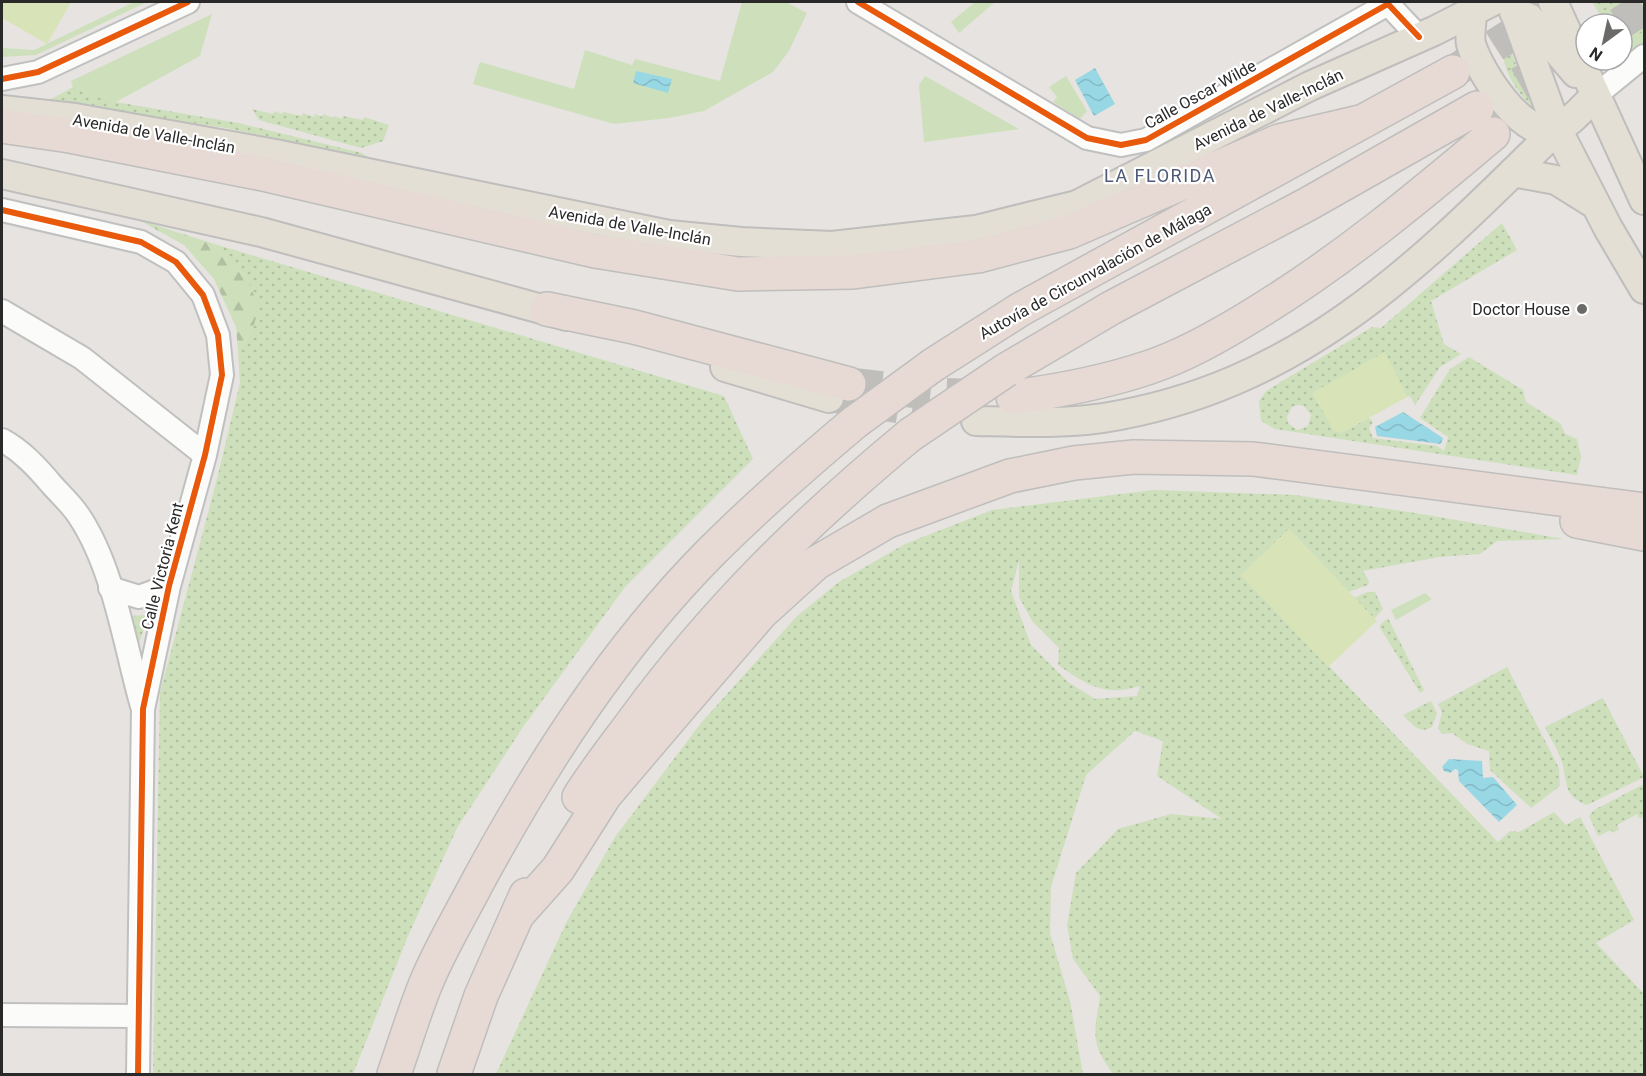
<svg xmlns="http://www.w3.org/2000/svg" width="1646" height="1076" viewBox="0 0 1646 1076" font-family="Roboto,sans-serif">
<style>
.grass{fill:url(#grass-dots);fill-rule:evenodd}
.forest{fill:url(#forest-firs)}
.garden{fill:#cde0bb}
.pitch{fill:#d8e4b8}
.water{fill:url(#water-waves)}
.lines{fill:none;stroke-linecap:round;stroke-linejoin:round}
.major-tunnel{stroke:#c0bebb;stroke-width:28;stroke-dasharray:28 14;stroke-linecap:butt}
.highway-tunnel{stroke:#c0bebb;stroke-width:33;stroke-dasharray:33 16;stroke-linecap:butt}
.minor-casing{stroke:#c0c0c1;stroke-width:26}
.major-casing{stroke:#bfbebd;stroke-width:32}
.highway-casing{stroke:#bfbebd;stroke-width:36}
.minor{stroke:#fbfbfa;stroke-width:22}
.major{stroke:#e4dfd4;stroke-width:28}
.highway{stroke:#e7dad4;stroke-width:33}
.highway-bridge-casing{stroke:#bfbebd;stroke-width:36;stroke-linecap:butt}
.highway-bridge{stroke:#e7dad4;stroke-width:33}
.cycleway-casing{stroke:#fff;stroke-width:10}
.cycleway{stroke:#e8590c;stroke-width:6}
.poi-dot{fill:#6b6a69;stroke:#fff;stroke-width:2}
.labels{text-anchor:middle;stroke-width:4.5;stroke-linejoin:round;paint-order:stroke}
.street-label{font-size:16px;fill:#292929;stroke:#fff}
.poi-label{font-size:16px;fill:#292929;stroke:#fff;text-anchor:end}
.neighbourhood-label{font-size:18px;letter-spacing:1.5px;fill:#4d5976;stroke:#fff}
</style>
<defs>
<pattern id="grass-dots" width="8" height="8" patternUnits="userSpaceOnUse" patternTransform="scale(1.5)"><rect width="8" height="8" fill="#cde0bb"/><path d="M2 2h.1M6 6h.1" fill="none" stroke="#b0c0a1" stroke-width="1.8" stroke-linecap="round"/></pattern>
<pattern id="forest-firs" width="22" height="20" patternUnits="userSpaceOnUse" patternTransform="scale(1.5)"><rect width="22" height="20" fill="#cde0bb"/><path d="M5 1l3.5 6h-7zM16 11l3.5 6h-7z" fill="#b0c0a1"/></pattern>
<pattern id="water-waves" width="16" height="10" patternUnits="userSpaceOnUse" patternTransform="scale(1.5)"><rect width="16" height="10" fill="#98d8e4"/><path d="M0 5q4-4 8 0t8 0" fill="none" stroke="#83b9c4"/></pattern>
</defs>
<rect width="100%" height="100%" fill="#e6e3e0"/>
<!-- grass -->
<path class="grass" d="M1592,2H1644V45L1623,52L1622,24H1606Z
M1509,46L1533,108C1518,93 1505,75 1503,54Z
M73,87L116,102L238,123L362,153L373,160L226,128L46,102Z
M252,109L273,114L274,111L282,114L283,112L302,116L303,113L314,117L315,114L322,117L323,114L334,118L335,116L342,119L343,116L363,120L364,117L389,125L383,141L361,148L259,120Z
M1502,223L1517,250L1431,301L1444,344L1461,354L1440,367L1415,405L1410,396L1407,397L1384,352L1341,433L1369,418L1373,422L1369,428L1373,438L1437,446L1444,451L1448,437L1420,418L1450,369L1469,357L1523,390L1526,402L1561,424L1565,434L1577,439L1581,457L1577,475L1275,429L1261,421L1259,401L1266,391L1372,327L1381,328ZM1298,405L1304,406L1311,415L1308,426L1297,430L1288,423L1287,417L1292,407Z
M211,243L724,396L753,459L625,587L523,727L457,828L408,936L353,1074H153L160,693L217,479L240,383L238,351L252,331L247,278Z
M1154,490L1295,495L1428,515L1563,539L1497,541L1480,554L1439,557L1363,571L1369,581L1368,585L1349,592L1289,529L1241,575L1498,842L1510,831L1519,832L1554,812L1566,825L1580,817L1634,920L1596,943L1644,994V1074H1113C1090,1041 1094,1035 1100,996L1073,959L1067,925L1076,873L1118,829L1171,814L1222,819L1157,776L1163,741L1135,731L1086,775L1051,887L1050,933L1070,1001L1083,1074H496L566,923L615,837L701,723L796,617L839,582L905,544L992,510ZM1019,560V597L1032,621L1059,648L1058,665C1088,685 1103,697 1140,686L1137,696L1095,699L1068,682L1031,645L1011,591Z
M1367,592H1375L1383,609L1374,619L1354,598Z
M146,615L148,617L139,643L130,616Z
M1388,618L1424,690L1420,693L1379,626Z
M1507,667L1559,768L1560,786L1531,808L1490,770L1489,751L1467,744L1452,733L1442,734L1438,728L1442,712L1438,704Z
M1603,698L1644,777L1587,805C1567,797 1567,789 1564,770C1562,756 1551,740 1545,727Z
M1431,701L1437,713L1432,727C1419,735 1412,724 1403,715Z
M1644,784V816L1640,819L1637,814L1617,825L1619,829L1613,833L1611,830L1598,836L1589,816L1594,810Z"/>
<!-- forest -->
<path class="forest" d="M139,220L211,243L247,278L259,308L252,331L238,351L236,327L214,279L184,245Z"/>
<!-- garden -->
<path class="garden" d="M134,2H147L36,55L2,57V48L34,50Z
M742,2H786L807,13L789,51L773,72L704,111L669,118L614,124L473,84L480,62L574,89L585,50L632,65L635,59L720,81Z
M975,2H995L959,33L951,22Z
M1614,8L1634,38L1644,31V45L1627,56L1622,50V24H1606L1601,15Z
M212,14L200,56L116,102L73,87L71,81Z
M925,76L1019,129L924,142L919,85Z
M1066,76L1087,111L1080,119L1053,102L1057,97L1049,87Z
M1425,593L1432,599L1396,620L1391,610Z"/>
<!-- pitch -->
<path class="pitch" d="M2,2H71L47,44L2,18Z
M1385,352L1407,397L1341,433L1334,431L1312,393Z
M1289,529L1377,621L1328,667L1241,575Z"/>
<!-- water -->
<path class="water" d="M1095,68L1115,104L1094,116L1075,80Z
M636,71L672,79L668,93L633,83Z
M1403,412L1443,438L1441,444L1377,436L1375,427Z
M1449,759L1482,761L1483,778L1493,777L1517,805L1499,822L1459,781L1458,770L1455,769L1450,773L1444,771L1442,767Z"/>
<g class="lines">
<!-- major-tunnel -->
<path class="major-tunnel" d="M829,398L952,418"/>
<!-- highway-tunnel -->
<path class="highway-tunnel" d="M1619,24L1644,8
M1453,72L1547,12
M1477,108L1563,58
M849,384L937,394L985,396"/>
<defs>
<path id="minor" d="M858,2L1087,138L1121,145L1146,140L1388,4L1419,37
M2,79L38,72L188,2
M1595,96L1644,56
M2,210L141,242L176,262L203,295L218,335L222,375L205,455L169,586L143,709L138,1074
M2,311L82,358L205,455
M2,440C22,451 37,467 52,485C61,495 72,505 79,516C114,568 125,647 142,706
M110,588L139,597L169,586
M2,1015L139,1016"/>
<path id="major" d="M1511,2L1557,129L1608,228L1644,289
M1553,2L1644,200
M1472,12C1472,22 1469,35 1471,44C1479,71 1523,141 1556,129C1570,124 1584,106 1595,96
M1514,12L1529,18L1576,73
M2,110L75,118L275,154L669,235L741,242L832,246L976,230L1077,205L1310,86L1434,31L1491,2
M1513,172L1556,180L1596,205
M2,174L261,232L567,316
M725,367L829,398
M976,421C1018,422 1061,424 1103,418C1303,386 1420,264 1557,129"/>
<path id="highway" d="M2,126L70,136L263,174L595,251L738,274L853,272L978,256L1069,232L1279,141L1364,121
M547,309L634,327L849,384
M933,365L1021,309L1453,72
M1006,370L1111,308L1308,204L1477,108
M1013,397C1059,391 1102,383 1147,368C1184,356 1219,336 1253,315C1339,263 1416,199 1493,134
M1577,521L1644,534
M579,797C596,770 616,745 635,719C716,609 805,522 910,435
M518,914L558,869L605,795L685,701L761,613L816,563L888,521L1010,476L1074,463L1134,457L1253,459L1644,510
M394,1074C404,1046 413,1016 424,988C438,952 459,918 477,883C541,765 615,649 710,553C756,507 805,464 855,422
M454,1074L481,996L526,895"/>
</defs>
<!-- minor casing -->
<use href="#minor" class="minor-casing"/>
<!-- major casing -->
<use href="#major" class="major-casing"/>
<!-- highway casing -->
<use href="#highway" class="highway-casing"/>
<!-- minor -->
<use href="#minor" class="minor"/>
<!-- major -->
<use href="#major" class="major"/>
<!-- highway -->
<use href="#highway" class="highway"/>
<defs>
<path id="highway-bridge" d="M855,422L933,365
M910,435L1006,370"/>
</defs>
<!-- highway-bridge casing -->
<use href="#highway-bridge" class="highway-bridge-casing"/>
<!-- highway-bridge -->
<use href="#highway-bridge" class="highway-bridge"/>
<defs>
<path id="cycleway" d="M858,2L1087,138L1121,145L1146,140L1388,4L1419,37
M2,79L38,72L188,2
M2,210L141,242L176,262L203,295L218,335L222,375L205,455L169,586L143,709L138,1074"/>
</defs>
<!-- cycleway casing -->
<use href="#cycleway" class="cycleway-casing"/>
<!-- cycleway -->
<use href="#cycleway" class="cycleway"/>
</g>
<!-- markers -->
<circle class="poi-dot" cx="1582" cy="309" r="6"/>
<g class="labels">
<!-- street labels -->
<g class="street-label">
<text transform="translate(1200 94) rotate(-29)" y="6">Calle Oscar Wilde</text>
<text transform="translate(1268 109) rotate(-26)" y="6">Avenida de Valle-Inclán</text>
<text transform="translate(154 133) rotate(10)" y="6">Avenida de Valle-Inclán</text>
<text transform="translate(630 225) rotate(10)" y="6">Avenida de Valle-Inclán</text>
<text transform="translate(1095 271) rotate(-29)" y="6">Autovía de Circunvalación de Málaga</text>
<text transform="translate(162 566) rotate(-76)" y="6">Calle Victoria Kent</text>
</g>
<!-- poi labels -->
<g class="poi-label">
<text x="1570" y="315">Doctor House</text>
</g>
<!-- neighbourhood labels -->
<g class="neighbourhood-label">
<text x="1160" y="182">LA FLORIDA</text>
</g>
</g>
<!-- border -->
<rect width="1646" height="1076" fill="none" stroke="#292929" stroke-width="6"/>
<!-- north arrow -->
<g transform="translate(1604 42) rotate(213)"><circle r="28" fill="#ffffff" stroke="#a9a9a9" stroke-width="1.5"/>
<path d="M0-4.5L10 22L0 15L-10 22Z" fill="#6b6a69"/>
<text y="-9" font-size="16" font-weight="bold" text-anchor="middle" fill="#292929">N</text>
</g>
</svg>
